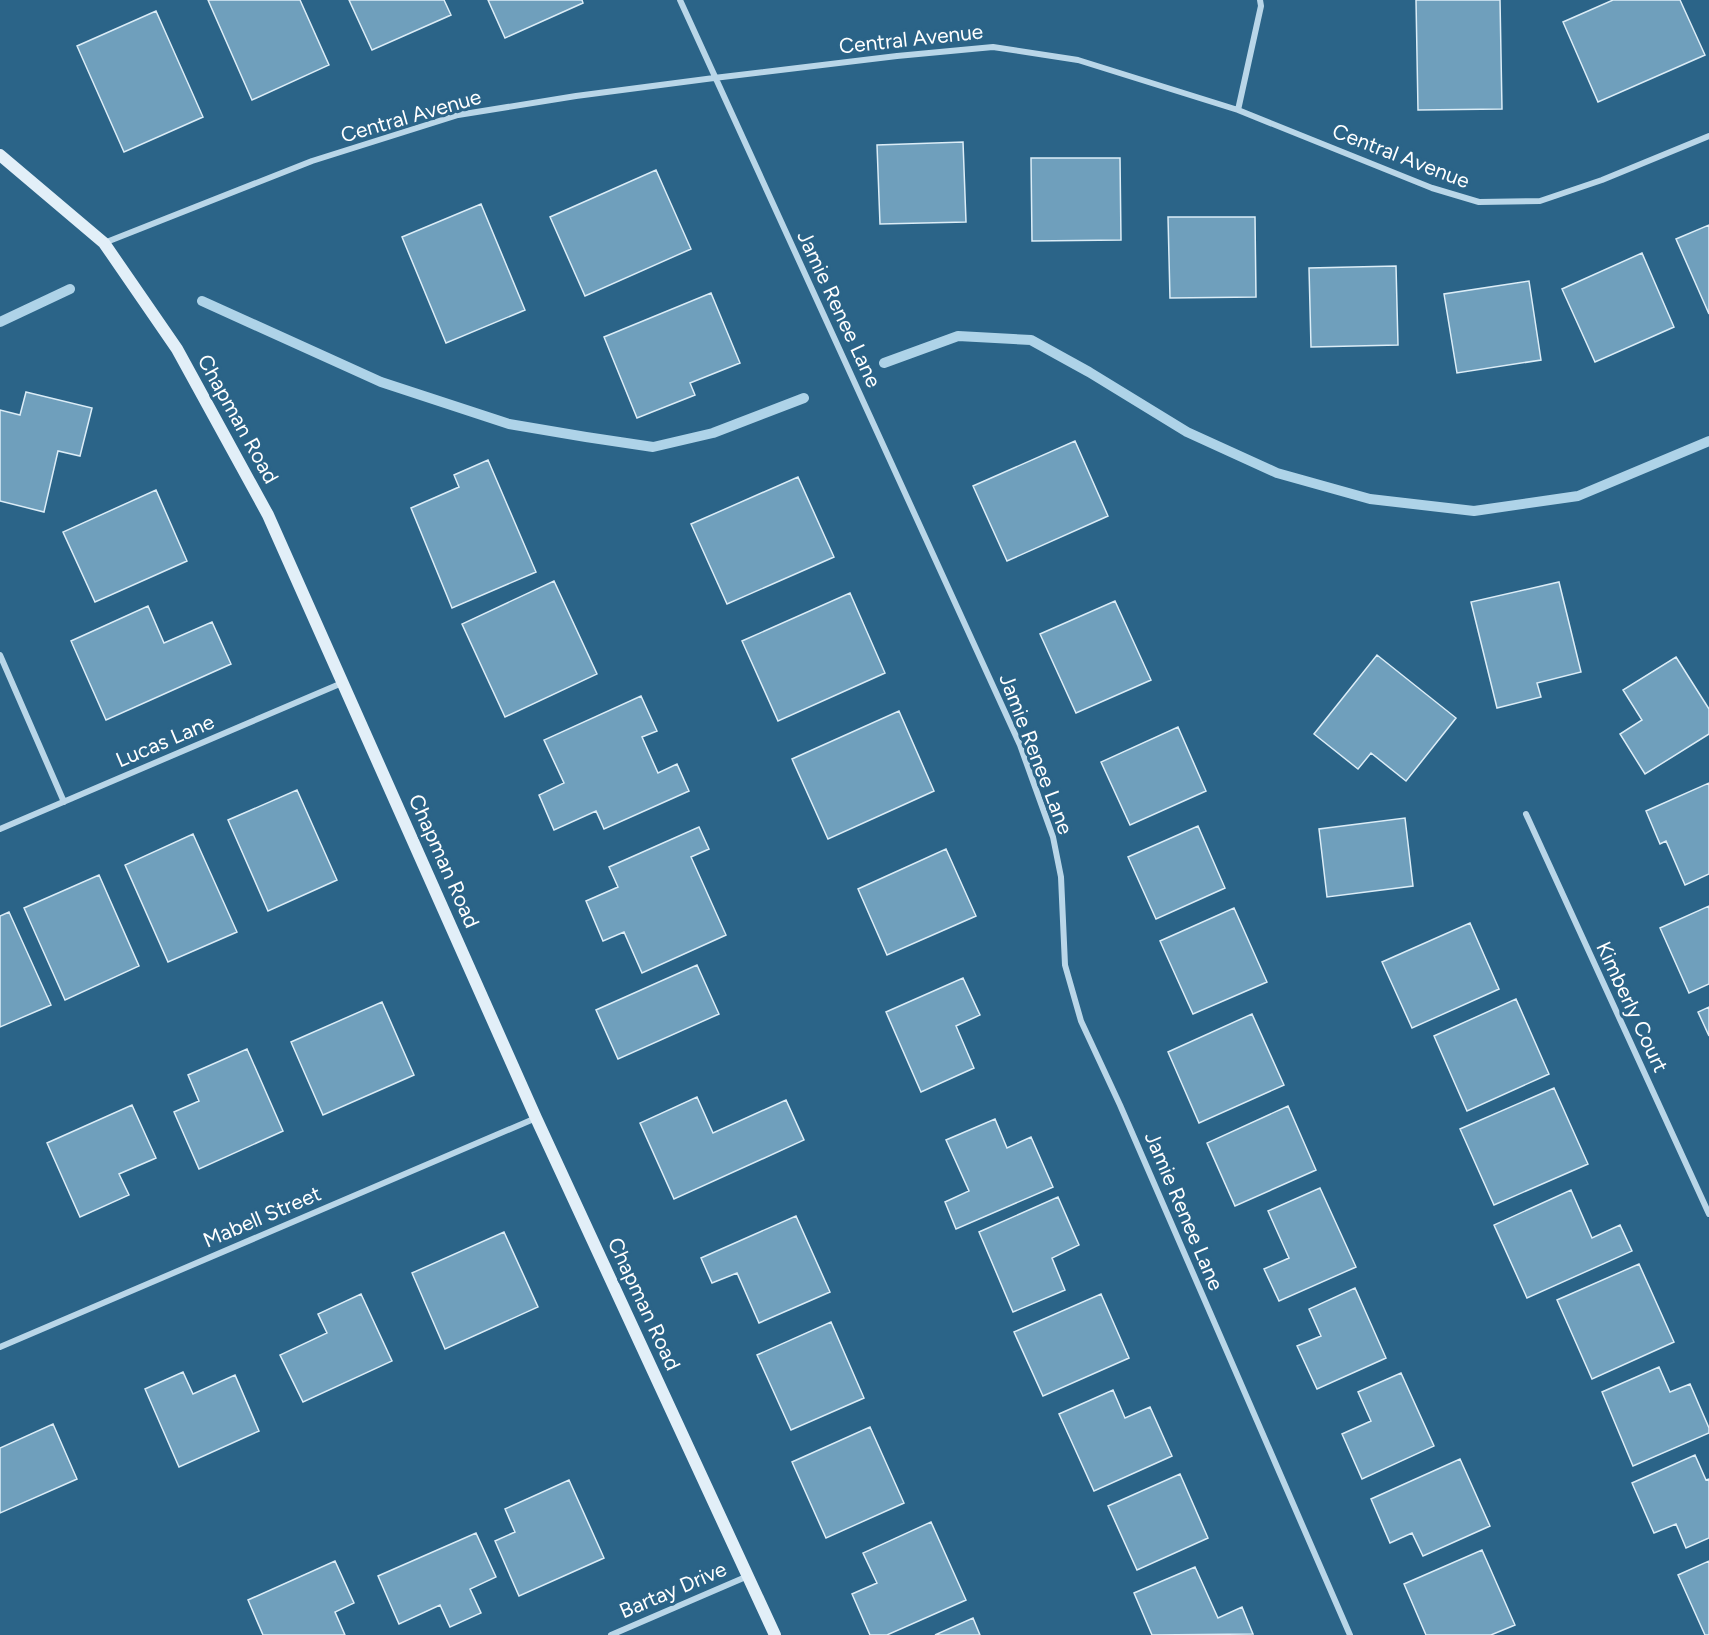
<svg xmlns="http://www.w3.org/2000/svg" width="1709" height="1635" viewBox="0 0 1709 1635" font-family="Figtree,sans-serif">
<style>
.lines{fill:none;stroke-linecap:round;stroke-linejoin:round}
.stream{stroke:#aed3e8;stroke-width:10}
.building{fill:#6f9fbc;stroke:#dcedf7;stroke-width:1.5}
.street{stroke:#b9d6e8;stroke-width:6}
.secondary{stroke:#e2eff8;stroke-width:12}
.labels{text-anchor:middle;stroke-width:6;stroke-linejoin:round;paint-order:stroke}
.street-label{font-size:21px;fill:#fff;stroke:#2b6488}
</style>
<rect width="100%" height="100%" fill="#2b6488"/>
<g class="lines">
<!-- stream -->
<path class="stream" d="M202,301L381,382L509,424L586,437L653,447L713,433L804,398
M0,322L70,289
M884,363L958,336L1031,340L1089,372L1187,432L1277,473L1370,499L1474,511L1578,496L1709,441"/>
</g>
<!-- building -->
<path class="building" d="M208,0H300L329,65L252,100Z
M349,0H444L451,15L372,50Z
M488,0H582L583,3L505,38Z
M1416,0H1500L1502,109L1418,110Z
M1613,0H1680L1705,55L1598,102L1563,22Z
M156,11L203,117L124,152L77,46Z
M963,142L966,222L880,224L877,145Z
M1031,158H1120L1121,240L1032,241Z
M656,170L691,249L585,296L550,217Z
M481,204L525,310L446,343L402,237Z
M1168,217H1255L1256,297L1170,298Z
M1709,225V314L1676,239Z
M1642,253L1674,327L1595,362L1562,289Z
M1396,266L1398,345L1311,347L1309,268Z
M1529,281L1541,360L1457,373L1444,294Z
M711,293L740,363L690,383L695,395L637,418L604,337Z
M26,392L92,408L80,456L58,451L44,512L0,501V410L20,415Z
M1075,441L1108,516L1007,561L973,486Z
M488,460L536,572L452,608L411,508L459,487L454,475Z
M798,477L834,557L727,604L691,524Z
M156,490L187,561L95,602L63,532Z
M554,581L597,674L505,717L462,624Z
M1559,582L1581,672L1537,683L1541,697L1497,708L1471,602Z
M850,593L885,673L778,721L742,641Z
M1115,601L1151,680L1076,713L1040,634Z
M148,606L164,643L212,622L231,664L106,720L71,641Z
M1377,655L1456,718L1406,781L1371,753L1358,769L1314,734Z
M1676,657L1709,709V734L1645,774L1620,734L1642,720L1623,690Z
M641,696L657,731L642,737L658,773L677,764L689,791L604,829L596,811L554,830L539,795L564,783L544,740Z
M899,711L934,791L828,839L792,759Z
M1178,727L1206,791L1130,825L1101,762Z
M1709,783V874L1685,885L1666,841L1660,844L1646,811Z
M297,790L337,880L268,911L228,820Z
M1405,818L1413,886L1327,897L1319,829Z
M1198,826L1225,888L1156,919L1128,857Z
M699,827L709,849L691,857L726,935L642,973L624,932L603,941L586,901L618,887L609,867Z
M193,834L237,932L168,962L125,865Z
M946,849L976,916L887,955L858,889Z
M99,875L139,966L65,1000L24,908Z
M1709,906V984L1689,993L1660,928Z
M1234,908L1267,982L1193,1014L1160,941Z
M9,912L51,1005L0,1027V916Z
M1470,923L1499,989L1412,1028L1382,962Z
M697,965L719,1014L618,1059L596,1010Z
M963,978L980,1015L956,1026L974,1068L921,1092L886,1012Z
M1516,999L1549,1074L1467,1111L1434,1036Z
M382,1002L414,1075L323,1115L291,1042Z
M1709,1007V1036L1698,1012Z
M1252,1014L1284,1085L1199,1123L1168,1052Z
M247,1049L283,1131L199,1169L174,1112L199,1101L188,1075Z
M1554,1088L1588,1164L1494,1205L1460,1129Z
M697,1097L713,1133L786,1100L804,1140L674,1199L640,1123Z
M132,1105L156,1158L119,1174L129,1195L80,1217L47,1143Z
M1288,1106L1316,1170L1235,1206L1207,1143Z
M995,1119L1007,1148L1031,1137L1053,1187L956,1229L945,1202L969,1191L946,1140Z
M1320,1188L1356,1267L1279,1301L1264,1269L1289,1258L1268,1211Z
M1571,1190L1592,1238L1620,1225L1632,1251L1527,1298L1494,1225Z
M1058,1197L1079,1245L1052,1258L1065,1290L1013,1312L979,1232Z
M796,1216L830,1292L759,1323L737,1273L712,1283L701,1258Z
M504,1232L538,1307L445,1349L412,1273Z
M1639,1264L1674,1342L1592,1379L1557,1300Z
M1355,1288L1386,1358L1317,1389L1297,1346L1321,1336L1309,1309Z
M361,1294L392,1361L303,1402L280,1355L327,1333L318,1314Z
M1101,1294L1129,1358L1043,1396L1014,1332Z
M831,1322L864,1398L791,1430L757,1355Z
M1659,1367L1670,1392L1690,1384L1709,1428V1433L1633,1466L1602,1392Z
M183,1372L193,1394L235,1375L259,1431L179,1467L145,1389Z
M1401,1373L1434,1446L1362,1479L1342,1434L1371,1421L1358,1392Z
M1113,1390L1125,1418L1150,1407L1172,1456L1094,1491L1059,1414Z
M53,1424L77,1479L0,1513V1448Z
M870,1427L904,1503L826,1538L792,1462Z
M1695,1455L1706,1480L1709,1479V1538L1686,1548L1676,1524L1654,1533L1632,1483Z
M1460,1459L1490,1526L1423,1556L1412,1533L1390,1543L1371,1499Z
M1180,1474L1208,1538L1137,1570L1108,1506Z
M569,1480L604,1558L519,1596L495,1541L515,1532L505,1509Z
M931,1522L966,1600L887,1635H870L852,1594L877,1583L863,1553Z
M476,1533L496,1577L470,1589L481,1613L450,1627L440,1605L399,1624L378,1576Z
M1482,1550L1515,1625L1491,1635H1426L1404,1584Z
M335,1561L354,1603L335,1612L345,1635H263L248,1600Z
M1709,1561V1635H1705L1678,1575Z
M1195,1567L1218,1618L1242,1607L1253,1634L1152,1635L1134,1593Z
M973,1618L980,1635H935Z"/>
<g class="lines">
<!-- street -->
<path class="street" d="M680,0L1020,745L1053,837L1061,877L1065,965L1081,1021L1120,1105L1350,1635
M1238,110L1261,6L1260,0
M104,243L312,161L458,115L576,96L714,78L897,56L993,47L1078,60L1238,110L1432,188L1479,202L1540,201L1602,180L1709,136
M0,655L64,802
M1526,814L1709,1214
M0,829L342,683
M0,1347L536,1118
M611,1635L748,1576"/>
<!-- secondary -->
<path class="secondary" d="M0,155L104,243L177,349L268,515L536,1118L775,1635"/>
</g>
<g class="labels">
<!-- street labels -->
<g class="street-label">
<text transform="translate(911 39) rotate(-6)" y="7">Central Avenue</text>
<text transform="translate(411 116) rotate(-16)" y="7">Central Avenue</text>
<text transform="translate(1401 156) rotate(21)" y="7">Central Avenue</text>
<text transform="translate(839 309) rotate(65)" y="7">Jamie Renee Lane</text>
<text transform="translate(238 419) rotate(61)" y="7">Chapman Road</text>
<text transform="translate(165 741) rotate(-23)" y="7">Lucas Lane</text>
<text transform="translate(1036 754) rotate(69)" y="7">Jamie Renee Lane</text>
<text transform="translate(444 861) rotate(66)" y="7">Chapman Road</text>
<text transform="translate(1632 1007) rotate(65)" y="7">Kimberly Court</text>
<text transform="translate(1184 1211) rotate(67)" y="7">Jamie Renee Lane</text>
<text transform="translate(262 1217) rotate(-23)" y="7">Mabell Street</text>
<text transform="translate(644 1304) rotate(65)" y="7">Chapman Road</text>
<text transform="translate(673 1590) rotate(-23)" y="7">Bartay Drive</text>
</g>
</g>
</svg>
